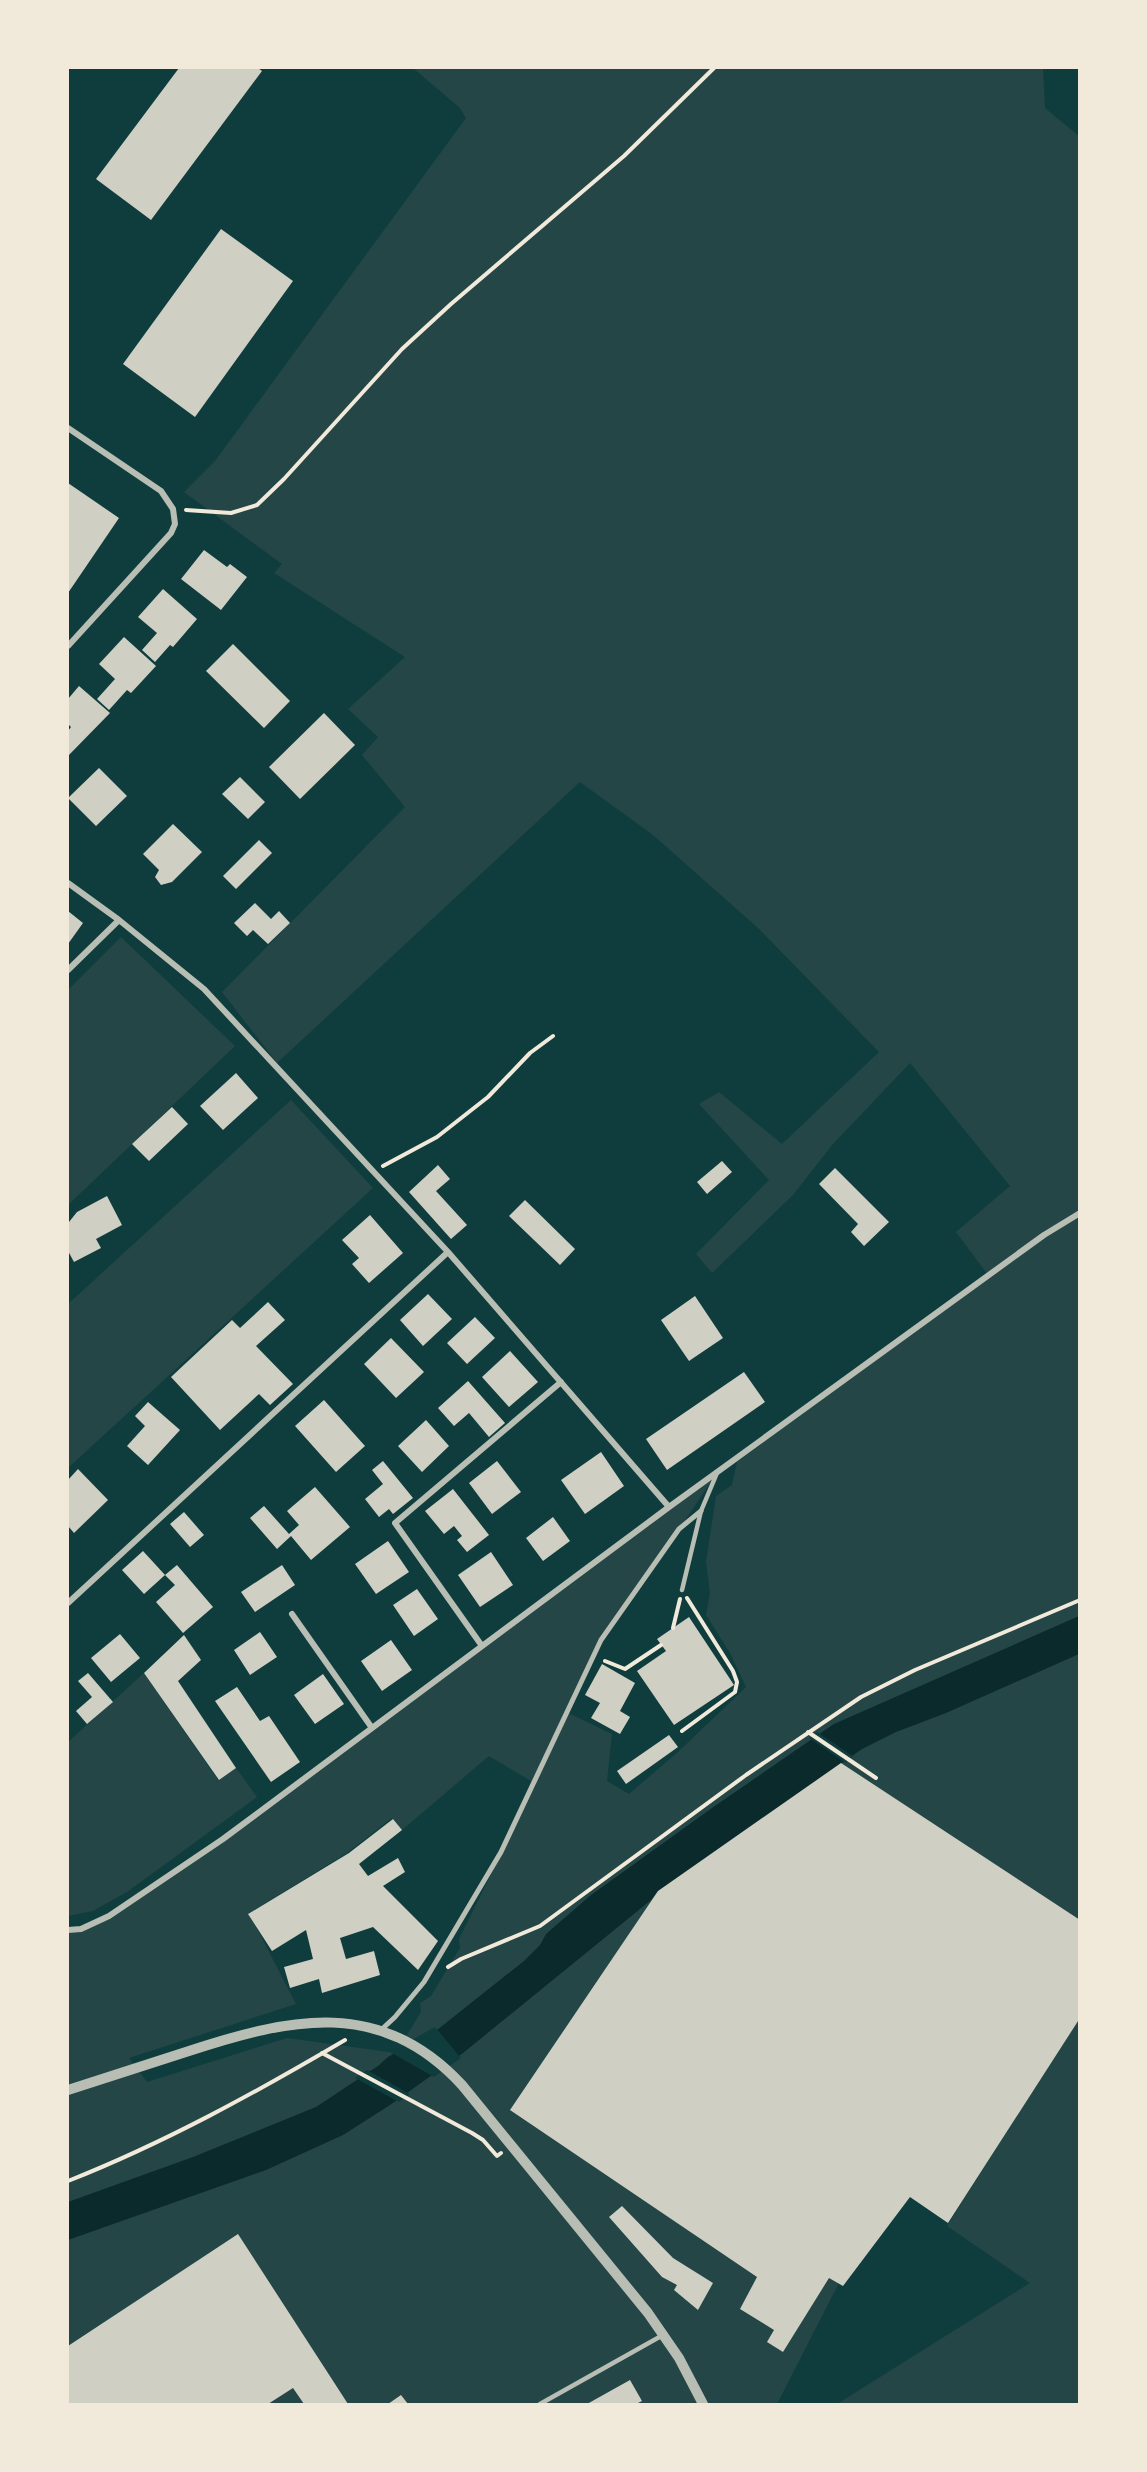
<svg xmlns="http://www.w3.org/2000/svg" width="1147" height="2472" viewBox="0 0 1147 2472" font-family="'PT Sans',sans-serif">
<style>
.green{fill:#244646;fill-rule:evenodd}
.water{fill:#0a2a2b}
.pier{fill:#0f3d3e}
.building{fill:#cfcfc3}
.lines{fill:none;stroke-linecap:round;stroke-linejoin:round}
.path{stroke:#f1e9da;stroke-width:4}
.service{stroke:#b8beb3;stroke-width:4.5}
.pedestrian{stroke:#b8beb3;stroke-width:5}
.minor{stroke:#b8beb3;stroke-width:6}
.tertiary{stroke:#b8beb3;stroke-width:10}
</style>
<rect width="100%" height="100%" fill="#0f3d3e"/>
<!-- green -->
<path class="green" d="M413,68H1043L1045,108L1080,137L1079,1920L1038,1894L777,2404H68V1930L110,1918L717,1473L594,1655L566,1712L612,1734L607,1781L629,1794L678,1752L746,1687L730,1653L706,1615L710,1593L706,1562L716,1496L732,1485L737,1462L988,1275L956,1232L1010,1186L910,1063L833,1144L793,1195L712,1273L696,1254L769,1180L699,1104L719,1092L782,1144L879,1052L758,928L653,835L580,782L277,1063L222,992L405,807L362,755L378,737L348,709L405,657L274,573L282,564L184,492L215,461L466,118L460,108ZM489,1756L536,1784L459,1939L460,1948L431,1996L420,2003L421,2012L396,2053L287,2038L147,2082L129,2058L296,2004L249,1913L347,1853L392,1818L402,1830Z
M121,937L235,1046L68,1205V990Z
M291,1100L373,1188L68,1468V1304Z
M144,1673L218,1780L236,1768L257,1797L127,1892L93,1911L68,1916V1742Z
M1079,2018V2404H837L1030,2283L947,2226Z"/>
<!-- water -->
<path class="water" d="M1079,1616V1654L946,1713L896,1732L862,1749L658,1891L651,1900L463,2053L390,2105L343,2135L266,2170L68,2240V2202L193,2157L316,2107L378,2066L388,2057L437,2030L524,1961L540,1945L546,1934L591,1895L712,1808L834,1724Z"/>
<!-- pier -->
<path class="pier" d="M817,1732L853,1756L846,1763L809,1738Z
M435,2027L461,2058L434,2077L390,2052Z
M367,2070L410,2094L399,2102L355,2078Z"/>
<!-- building -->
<path class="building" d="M179,68H258L262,71L151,220L96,179Z
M221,229L293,281L195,417L123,364Z
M68,483L119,518L68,593Z
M204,550L227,567L230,564L247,577L221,610L181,579Z
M163,589L197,619L173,647L170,645L155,662L142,650L157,633L138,617Z
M124,637L156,666L131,693L127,690L109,710L97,699L115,679L99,664Z
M233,644L290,701L264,728L206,671Z
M79,686L110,713L68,756V731L71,727L68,724V699Z
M324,713L355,745L300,799L269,767Z
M99,768L127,796L96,826L68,798Z
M240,777L265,802L248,819L222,794Z
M173,824L202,852L172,882L161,885L155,877L159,870L143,854Z
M259,840L272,853L236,889L223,876Z
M255,903L271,919L279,911L290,923L268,944L253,930L247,936L234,923Z
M68,911L83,923L68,944Z
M236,1073L258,1098L223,1130L200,1106Z
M172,1107L188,1124L149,1161L132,1144Z
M722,1161L732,1172L707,1194L697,1182Z
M438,1165L450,1179L436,1191L467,1225L451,1239L409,1192Z
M835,1168L889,1222L864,1246L851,1232L858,1224L819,1184Z
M107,1196L122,1225L96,1239L101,1248L74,1262L68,1251L69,1222L77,1212Z
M525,1200L575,1249L560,1265L509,1216Z
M370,1215L403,1253L369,1283L352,1264L359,1258L342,1240Z
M428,1294L452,1319L423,1346L400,1320Z
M695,1296L723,1338L689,1361L661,1320Z
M268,1302L285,1320L256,1346L293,1384L270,1405L259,1394L220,1430L171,1377L232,1320L240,1328Z
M475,1317L495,1338L467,1364L447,1343Z
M391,1338L424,1372L396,1398L364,1364Z
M510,1351L538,1382L509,1407L482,1377Z
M744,1372L765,1402L667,1470L646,1439Z
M468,1381L505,1423L489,1437L469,1413L454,1426L438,1408Z
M324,1400L365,1446L336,1472L295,1426Z
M148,1402L180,1430L148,1465L127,1446L145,1426L135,1416Z
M426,1420L449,1446L422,1472L398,1446Z
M601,1452L624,1486L585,1514L561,1480Z
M383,1461L413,1498L393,1514L389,1509L379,1517L365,1499L383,1484L372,1470Z
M497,1461L521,1492L492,1514L469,1483Z
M78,1469L108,1500L74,1533L68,1526V1480Z
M315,1487L350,1527L311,1560L291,1536L277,1549L250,1518L264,1506L289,1534L299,1525L287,1511Z
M453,1489L489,1535L467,1552L457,1540L462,1536L454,1526L444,1534L425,1511Z
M184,1512L204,1535L190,1547L170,1524Z
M553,1517L570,1541L543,1561L526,1538Z
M388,1541L409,1572L376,1594L355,1564Z
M143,1551L165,1575L144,1594L122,1570Z
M491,1552L513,1585L480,1607L458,1575Z
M177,1565L213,1607L183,1633L156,1602L175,1585L165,1575Z
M282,1565L295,1585L255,1612L241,1592Z
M417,1589L438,1619L414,1636L393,1605Z
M689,1617L734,1685L674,1725L637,1671L666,1651L657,1639Z
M260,1632L277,1657L250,1675L234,1650Z
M120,1634L140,1658L111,1682L91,1658Z
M184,1635L201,1660L178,1681L236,1768L219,1780L144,1673Z
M391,1640L412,1670L382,1691L361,1661Z
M602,1664L635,1683L620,1711L630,1717L620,1734L591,1718L600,1703L585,1695Z
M88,1673L113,1702L87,1724L76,1711L92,1697L78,1681Z
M323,1674L344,1704L315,1724L294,1695Z
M237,1687L260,1721L269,1716L300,1762L271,1782L215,1701Z
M669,1735L678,1747L626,1784L617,1771Z
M841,1763L1080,1920V2018L948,2223L910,2197L843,2286L829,2278L783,2352L767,2342L774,2330L740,2309L757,2277L510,2110L658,1891Z
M393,1819L402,1830L359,1864L368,1876L398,1858L405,1872L383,1886L438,1941L418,1970L373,1927L340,1938L346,1959L374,1951L380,1975L322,1993L319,1979L290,1988L284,1967L313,1959L306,1930L272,1951L248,1914L349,1853Z
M622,2206L673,2258L713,2283L698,2310L674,2290L677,2285L662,2277L609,2217Z
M238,2234L348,2404H304L293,2388L268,2404H68V2346Z
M630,2380L642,2401L636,2404H587Z
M401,2395L408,2404H388Z"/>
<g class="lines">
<!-- path -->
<path class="path" d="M186,510L231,513L257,505L284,479L402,349L451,304L624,156L714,68
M383,1166L437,1137L488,1097L530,1053L553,1036
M673,1628L680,1599
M605,1661L625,1669L661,1645
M682,1731L735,1692L737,1682L733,1671L687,1598
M808,1732L876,1778
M448,1967L461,1959L540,1926L746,1775L861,1697L915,1670L1080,1600
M322,2053L472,2133L483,2140L497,2156L501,2153
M68,2181C164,2143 255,2093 345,2040"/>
<!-- service -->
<path class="service" d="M682,1590L701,1511L717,1473
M540,2404L663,2335"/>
<!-- pedestrian -->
<path class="pedestrian" d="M380,2031L395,2017L424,1982L501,1852L601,1640L679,1529L701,1511"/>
<!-- minor -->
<path class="minor" d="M68,428L161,491L173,509L175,524L171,533L68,646
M68,883L119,920L204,989L448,1252L669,1507
M68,970L119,920
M68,1603L448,1252
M292,1614L372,1728
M482,1646L395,1523L561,1382
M68,1930L81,1929L109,1916L223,1839L669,1507L1044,1235L1080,1213"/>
<!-- tertiary -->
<path class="tertiary" d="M68,2090C108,2077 148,2064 189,2051C290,2018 381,1997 462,2085L648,2313L679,2358L703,2404"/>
</g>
<!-- border -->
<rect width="1147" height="2472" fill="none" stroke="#f1e9da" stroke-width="138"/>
</svg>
